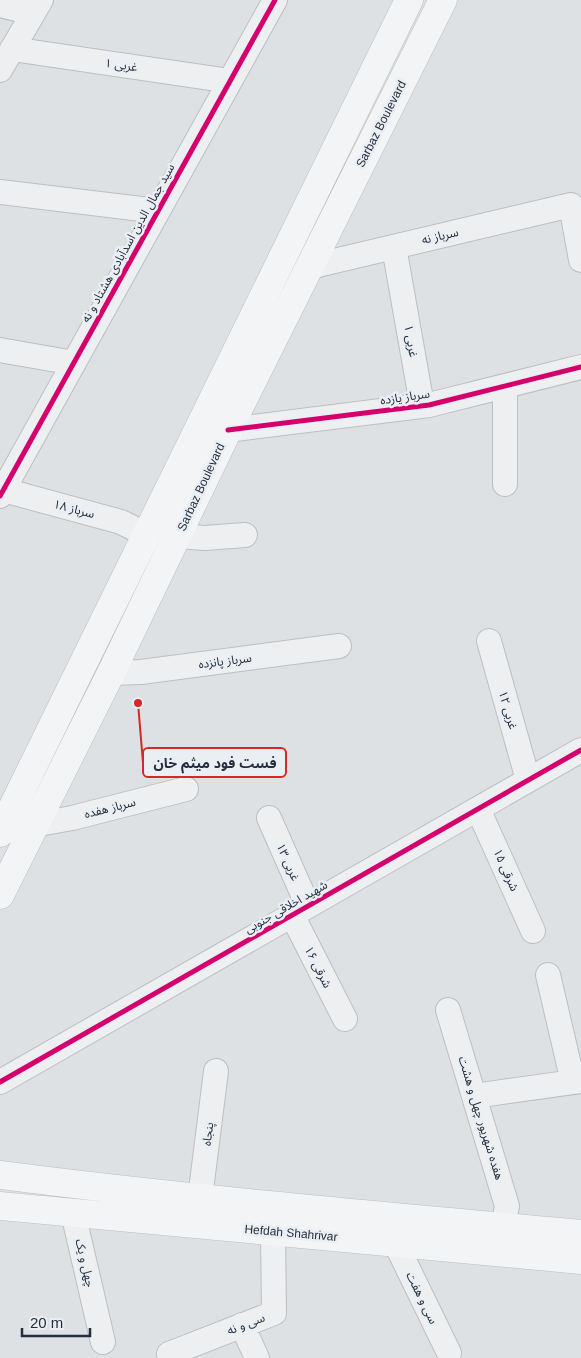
<svg xmlns="http://www.w3.org/2000/svg" width="581" height="1358" viewBox="0 0 581 1358" font-family="Helvetica,'Noto Sans Arabic',sans-serif">
<style>
.lines{fill:none;stroke-linecap:round;stroke-linejoin:round}
.minor-casing{stroke:#bcbfc2;stroke-width:26}
.major-casing{stroke:#babec2;stroke-width:29}
.minor{stroke:#edeff1;stroke-width:24}
.major{stroke:#f2f4f5;stroke-width:28}
.cycleway-casing{stroke:#eaeff4;stroke-width:8}
.cycleway{stroke:#d6006c;stroke-width:5}
.labels{text-anchor:middle;stroke-width:5;stroke-linejoin:round;paint-order:stroke}
.street-label{font-size:12px;fill:#242e3d;stroke:#eaeff4}
.leader{fill:none;stroke:#d62828;stroke-width:2}
.callout-dot{fill:#d62828;stroke:#eaeff4;stroke-width:2}
.callout{fill:#eaeff4;stroke:#d62828;stroke-width:2}
.callout-label{font-size:14px;text-anchor:middle;font-weight:bold;fill:#242e3d}
</style>
<rect width="100%" height="100%" fill="#dee1e4"/>
<g class="lines">
<defs>
<path id="minor" d="M0,5L33,13
M12,49L230,81
M0,70L41,0
M0,192L158,211
M394,247L422,405
M309,267L571,205L581,260
M0,350L74,363
M228,430L429,405L581,367
M505,484V386
M0,489L121,522L147,535
M0,496L275,0
M178,536L205,538L245,535
M489,641L528,780
M111,673L141,672L339,646
M478,809L533,931
M269,818L308,906
M34,825L72,818L186,789
M292,915L345,1019
M548,975L573,1082
M448,1010L507,1206L503,1227
M0,1082L581,750
M474,1096L581,1081
M200,1198L216,1071
M73,1213L103,1342
M395,1242L449,1353
M242,1325L257,1358
M169,1354L274,1313L273,1231"/>
<path id="major" d="M0,833L409,0
M0,895L111,673L228,430L443,0
M0,1175C193,1200 387,1216 581,1234
M0,1206L581,1260"/>
</defs>
<!-- minor casing -->
<use href="#minor" class="minor-casing"/>
<!-- major casing -->
<use href="#major" class="major-casing"/>
<!-- minor -->
<use href="#minor" class="minor"/>
<!-- major -->
<use href="#major" class="major"/>
<defs>
<path id="cycleway" d="M228,430L429,405L581,367
M0,496L275,0
M0,1082L581,750"/>
</defs>
<!-- cycleway casing -->
<use href="#cycleway" class="cycleway-casing"/>
<!-- cycleway -->
<use href="#cycleway" class="cycleway"/>
</g>
<g class="labels">
<!-- street labels -->
<g class="street-label">
<text transform="translate(121 65) rotate(8)" y="4">غربی ۱</text>
<text transform="translate(381 124) rotate(-63)" y="4">Sarbaz Boulevard</text>
<text transform="translate(440 236) rotate(-13)" y="4">سرباز نه</text>
<text transform="translate(128 243) rotate(-61)" y="4">سید جمال الدین اسدآبادی هشتاد و نه</text>
<text transform="translate(411 341) rotate(80)" y="4">غربی ۱</text>
<text transform="translate(405 397) rotate(-8)" y="4">سرباز یازده</text>
<text transform="translate(201 487) rotate(-65)" y="4">Sarbaz Boulevard</text>
<text transform="translate(74 509) rotate(15)" y="4">سرباز ۱۸</text>
<text transform="translate(225 661) rotate(-7)" y="4">سرباز پانزده</text>
<text transform="translate(508 710) rotate(74)" y="4">غربی ۱۲</text>
<text transform="translate(110 808) rotate(-14)" y="4">سرباز هفده</text>
<text transform="translate(288 862) rotate(66)" y="4">غربی ۱۳</text>
<text transform="translate(506 870) rotate(66)" y="4">شرقی ۱۵</text>
<text transform="translate(286 907) rotate(-30)" y="4">شهید اخلاقی جنوبی</text>
<text transform="translate(318 967) rotate(63)" y="4">شرقی ۱۶</text>
<text transform="translate(481 1118) rotate(73)" y="4">هفده شهریور چهل و هشت</text>
<text transform="translate(208 1134) rotate(-83)" y="4">پنجاه</text>
<text transform="translate(291 1233) rotate(5)" y="4">Hefdah Shahrivar</text>
<text transform="translate(85 1263) rotate(77)" y="4">چهل و یک</text>
<text transform="translate(422 1298) rotate(64)" y="4">سی و هفت</text>
<text transform="translate(246 1324) rotate(-21)" y="4">سی و نه</text>
</g>
</g>
<!-- callouts -->
<path class="leader" d="M138 703L143 763"/>
<circle class="callout-dot" cx="138" cy="703" r="5"/>
<rect class="callout" x="143" y="748" width="143" height="29" rx="5"/>
<g class="callout-label">
<text x="215" y="768">فست فود میثم خان</text>
</g>
<!-- scale -->
<path d="M22 1328v8h68v-8" fill="none" stroke="#242e3d" stroke-width="2.5"/>
<text x="30" y="1328" font-size="15" fill="#242e3d" stroke="#eaeff4" stroke-width="4" paint-order="stroke">20 m</text>
</svg>
